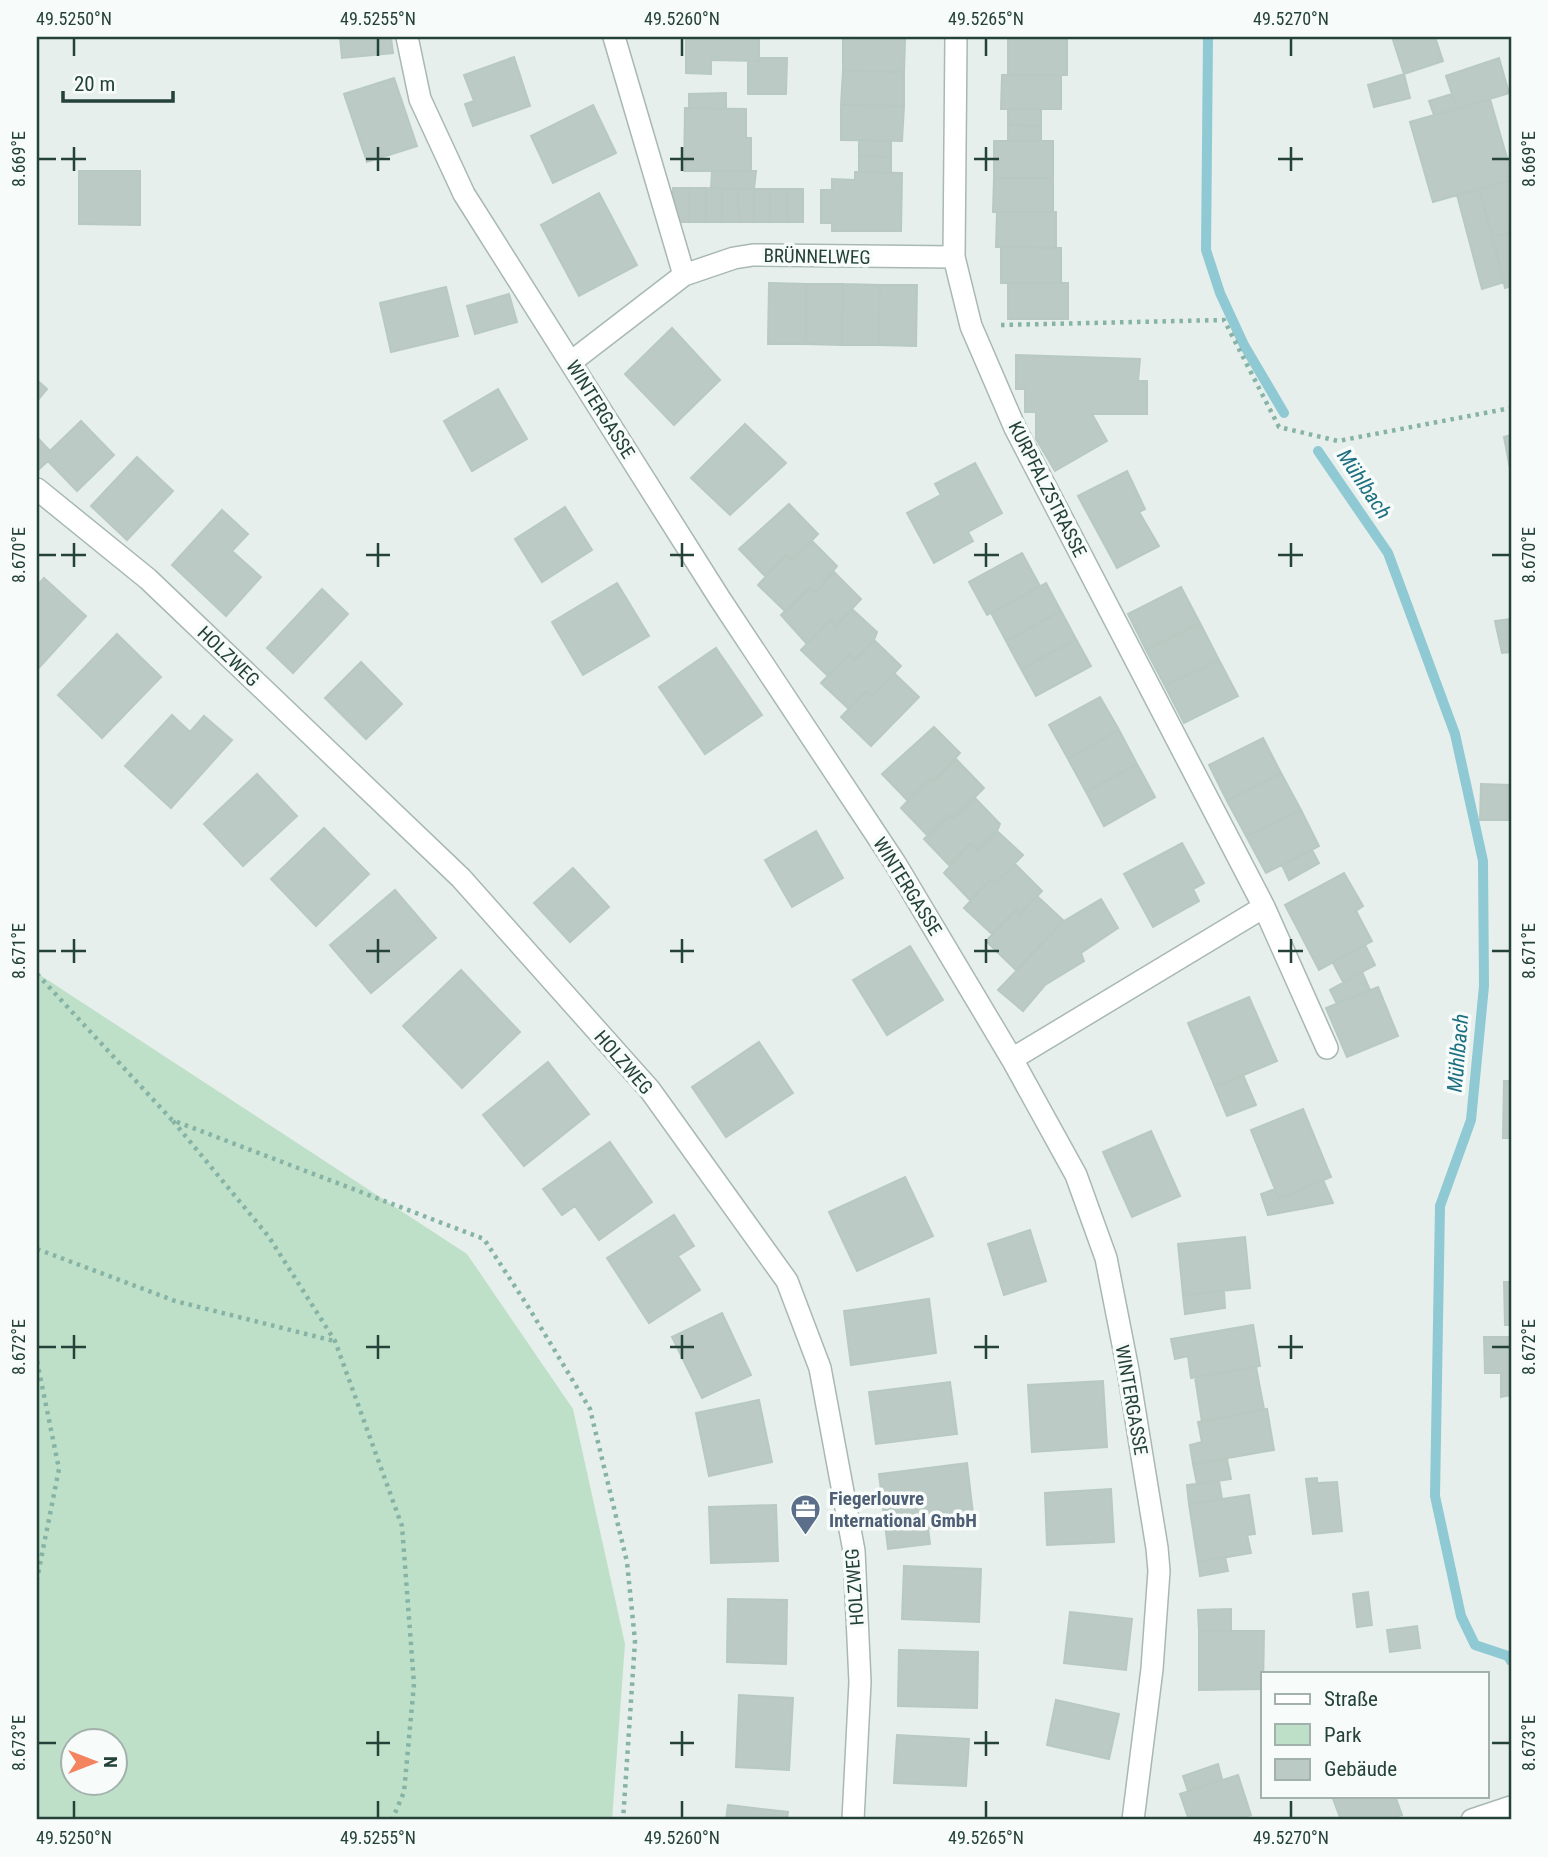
<svg xmlns="http://www.w3.org/2000/svg" width="1548" height="1857" viewBox="0 0 1548 1857" font-family="'Roboto Condensed',sans-serif">
<style>
.green{fill:#bfe0c8;fill-rule:evenodd}
.lines{fill:none;stroke-linecap:round;stroke-linejoin:round}
.stream{stroke:#8ec9d4;stroke-width:10}
.building{fill:#bbcac4;stroke:#b8c9c2;stroke-width:2}
.minor-casing{stroke:#a8b8b2;stroke-width:24}
.path{stroke:#86b3a5;stroke-width:4.5;stroke-dasharray:3.5 5;stroke-linecap:butt}
.minor{stroke:#fff;stroke-width:21}
.ticks{fill:none;stroke:#24423a;stroke-width:2.5}
.labels{text-anchor:middle;stroke-width:7;stroke-linejoin:round;paint-order:stroke}
.street-label{font-size:19px;fill:#24423a;stroke:#f7fbf9}
.service-label{font-size:19px;font-weight:bold;fill:#4e5e75;stroke:#f7fbf9;text-anchor:start}
.water-label{font-size:21px;font-style:italic;fill:#1c6f80;stroke:#f7fbf9}
.neatline{fill:none;stroke:#24423a;stroke-width:2.5}
.ticks-label{font-size:18px;text-anchor:middle;fill:#24423a}
</style>
<rect width="100%" height="100%" fill="#e6efeb"/>
<!-- green -->
<path class="green" d="M37,973L467,1254L573,1409L625,1644L612,1820H37ZM74,1742H116V1784H74Z"/>
<g class="lines">
<!-- stream -->
<path class="stream" d="M1208,37L1206,250L1220,293L1244,345L1284,413
M1318,451L1388,553L1455,734L1483,861L1484,986L1471,1120L1440,1206L1435,1496L1461,1616L1475,1645L1508,1656L1511,1661"/>
</g>
<!-- building -->
<path class="building" d="M340,37H391L393,53L342,58Z
M686,37H759V61L711,60V74L686,73Z
M843,37H905V39Z
M1008,37H1067V39H1008Z
M1402,37H1435L1443,61L1404,74L1393,40Z
M843,38L905,39L904,72L843,71Z
M1008,39H1067V75H1008Z
M514,57L530,106L473,126L465,104L474,101L464,75Z
M759,58H787L786,94H748V61H759Z
M1499,58L1509,93L1457,109L1446,76Z
M843,71L904,72V106L841,105Z
M1404,74L1410,98L1374,107L1368,85Z
M1002,75H1061V109H1001Z
M394,78L417,146L367,162L344,94Z
M726,93V109L689,108V94Z
M1452,94L1457,109L1434,115L1429,101Z
M1490,99L1511,172V180L1433,202L1410,122Z
M593,105L616,153L553,183L531,136Z
M841,105L904,106L902,141L841,140Z
M685,108L746,109V138H751V171H684Z
M1008,109H1041V126L1008,125Z
M1008,125L1041,126V141H1008Z
M859,140L891,141V157L859,156Z
M994,141H1053V178H994Z
M859,156L891,157V173L859,172Z
M79,171H140V225L79,224Z
M712,171H756L754,189L711,188Z
M855,172L902,173L901,231H832V223H821V190H832V179L855,180Z
M994,178H1053V212H993Z
M1511,180V232L1493,237L1479,189Z
M673,188H689V222H673Z
M689,188H706V222H689Z
M706,188L722,189V222H706Z
M722,189H738L739,222H722Z
M738,189H754V222H739Z
M754,189H770V222H754Z
M770,189H787V222H770Z
M787,189H803V222H787Z
M1479,189L1504,282L1482,289L1457,195Z
M599,193L637,265L579,296L541,225Z
M997,212H1056V248L996,247Z
M1511,232V286L1505,288L1493,237Z
M1001,247L1061,248V283H1001Z
M769,283L806,284V344H768Z
M1008,283H1068V319H1008Z
M806,284H843L842,345L806,344Z
M843,284L880,285L879,345H842Z
M880,285H917L916,346L879,345Z
M446,287L458,336L391,352L380,303Z
M509,294L517,322L475,334L467,306Z
M672,328L720,380L674,425L625,374Z
M1016,355L1140,359L1138,381H1147V414H1092L1107,441L1055,471L1036,439V412H1025V389H1016Z
M37,380L47,389L37,401Z
M498,389L527,439L472,471L444,421Z
M81,421L114,455L77,491L48,461L38,470L37,469V437L50,451Z
M745,424L786,463L730,515L691,478Z
M1511,435V474L1504,437Z
M137,457L173,491L127,540L91,506Z
M975,463L1002,513L968,532L973,541L934,563L907,513L941,495L935,484Z
M1127,471L1145,509L1139,512L1159,546L1117,568L1078,496Z
M789,504L818,534L792,561L786,555L765,576L739,549Z
M565,507L592,550L542,582L515,539Z
M222,510L248,534L232,551L261,577L226,616L172,565Z
M812,541L837,566L815,593L809,588L786,612L758,585L786,555L792,561Z
M1022,553L1040,586L987,615L969,582Z
M834,572L861,599L836,626L830,620L807,644L781,615L809,588L815,593Z
M44,578L86,616L37,670V586Z
M617,583L649,636L583,675L552,622Z
M1046,583L1061,611L1006,641L991,613Z
M1181,587L1200,623L1146,650L1128,614Z
M322,589L348,614L293,673L267,648Z
M852,609L877,632L874,640L855,660L849,654L828,676L801,650L830,620L836,626Z
M1061,611L1076,639L1021,669L1006,641Z
M1511,619V652L1502,653L1495,621Z
M1200,623L1219,660L1165,686L1146,650Z
M117,634L161,677L102,738L58,695Z
M1076,639L1091,666L1036,696L1021,669Z
M874,640L901,666L873,696L866,691L849,709L821,683L849,654L855,660Z
M716,648L762,715L705,754L659,687Z
M1219,660L1238,696L1184,723L1165,686Z
M361,662L402,704L366,739L325,698Z
M894,673L919,697L871,746L841,717L866,691L873,696Z
M1100,697L1119,730L1068,759L1049,725Z
M172,715L190,732L204,716L232,740L171,808L125,766Z
M934,727L960,753L933,782L930,778L908,801L882,774Z
M1119,730L1137,764L1086,792L1068,759Z
M1263,738L1281,773L1227,801L1209,765Z
M956,759L984,788L954,818L949,815L928,836L901,808L930,778L933,782Z
M1137,764L1155,797L1104,826L1086,792Z
M1281,773L1301,810L1246,836L1227,801Z
M257,774L297,816L243,866L204,824Z
M1481,784L1511,785V820H1480Z
M974,797L1000,824L997,831L978,850L971,843L949,865L924,839L949,815L954,818Z
M1301,810L1319,846L1266,873L1246,836Z
M324,828L369,874L316,926L271,879Z
M816,831L843,878L792,907L765,860Z
M997,831L1023,855L995,884L991,879L970,900L944,873L971,843L978,850Z
M1182,843L1204,883L1193,889L1199,901L1153,927L1124,874Z
M1312,850L1319,863L1289,880L1282,865Z
M1015,864L1042,891L1020,914L1016,910L992,934L964,908L991,879L995,884Z
M573,868L609,907L570,942L534,903Z
M1344,873L1363,906L1356,911L1372,941L1319,970L1285,905Z
M395,890L436,938L371,993L330,945Z
M1037,896L1064,921L1016,970L986,941L1016,910L1020,914Z
M1101,899L1118,928L1081,953L1084,961L1045,985L1023,1011L998,990L1064,921Z
M1365,945L1375,965L1343,982L1333,963Z
M910,946L943,1000L887,1035L853,980Z
M461,970L520,1032L462,1088L403,1026Z
M1362,972L1370,990L1337,1004L1330,990Z
M1378,987L1398,1036L1347,1057L1326,1008Z
M1249,997L1277,1061L1215,1087L1188,1023Z
M759,1042L793,1093L726,1137L692,1087Z
M548,1062L589,1114L524,1166L483,1115Z
M1243,1075L1256,1105L1227,1116L1215,1087Z
M1504,1081H1511V1138H1503Z
M1303,1109L1331,1177L1279,1199L1251,1130Z
M1151,1131L1180,1196L1132,1217L1103,1152Z
M610,1142L652,1202L599,1240L575,1206L562,1215L543,1189Z
M905,1177L933,1236L857,1271L829,1212Z
M1323,1180L1333,1203L1268,1215L1261,1194L1275,1189L1279,1199Z
M674,1215L694,1246L678,1256L700,1290L649,1323L607,1258Z
M1030,1230L1046,1281L1004,1295L988,1244Z
M1245,1237L1250,1288L1183,1295L1178,1244Z
M1504,1282H1511V1325H1505Z
M1224,1291L1225,1308L1185,1314L1183,1295Z
M929,1299L936,1353L851,1365L844,1311Z
M722,1313L751,1375L702,1398L672,1337Z
M1253,1325L1260,1366L1191,1378L1188,1356L1175,1359L1171,1339Z
M1484,1337H1511V1395L1501,1397V1373H1485Z
M1256,1367L1264,1409L1202,1422L1195,1377Z
M1103,1381L1107,1447L1032,1452L1028,1385Z
M950,1382L957,1434L876,1444L869,1392Z
M759,1400L772,1462L709,1476L696,1413Z
M1267,1409L1274,1450L1193,1464L1190,1445L1202,1442L1198,1422Z
M1227,1459L1231,1479L1197,1484L1193,1464Z
M967,1463L974,1522L928,1528L930,1544L888,1549L879,1474Z
M1317,1478V1483L1337,1482L1342,1531L1313,1534L1306,1479Z
M1219,1481L1222,1499L1189,1504L1187,1485Z
M1111,1489L1114,1542L1047,1545L1045,1493Z
M1249,1495L1255,1534L1247,1535L1251,1553L1198,1562L1189,1504Z
M776,1505L778,1561L711,1563L709,1507Z
M1225,1557L1228,1571L1200,1576L1198,1562Z
M904,1566L981,1569L979,1622L902,1619Z
M1368,1592L1372,1625L1357,1627L1353,1594Z
M728,1599L787,1600L786,1664L727,1662Z
M1231,1609V1631H1199L1198,1610Z
M1070,1612L1132,1619L1126,1670L1064,1663Z
M1417,1626L1420,1648L1390,1652L1387,1630Z
M1199,1631H1264L1263,1689L1199,1690Z
M899,1650L978,1652L977,1708L898,1706Z
M739,1695L793,1698L789,1770L736,1767Z
M1056,1700L1119,1714L1109,1759L1047,1745Z
M897,1735L969,1739L966,1786L894,1783Z
M1218,1764L1222,1779L1188,1791L1183,1776Z
M1238,1775L1251,1815L1236,1820H1189L1180,1794Z
M1332,1796H1395L1402,1815L1382,1820H1341Z
M728,1805L788,1812L787,1820H726Z"/>
<g class="lines">
<defs>
<path id="minor" d="M407,37L420,99L464,194L720,599L895,863L1012,1059L1076,1175L1106,1258L1128,1370L1157,1548L1159,1571L1152,1669L1133,1820
M614,37L684,275
M956,37L954,257L971,326L1015,428L1264,907L1327,1048
M571,362L684,275L734,258L753,255L954,257
M37,489L148,579L461,878L650,1090L787,1281L820,1368L854,1551L860,1682L853,1820
M1012,1059L1264,907
M1472,1820L1511,1807"/>
</defs>
<!-- minor casing -->
<use href="#minor" class="minor-casing"/>
<!-- path -->
<path class="path" d="M1001,325L1224,320L1279,427L1338,441L1511,408
M37,974L172,1120L484,1239L529,1308L590,1409L627,1562L635,1641L623,1820
M173,1121L269,1237L335,1341L402,1526L414,1684L404,1792L392,1820
M37,1249L175,1301L334,1341
M37,1361L59,1469L37,1579"/>
<!-- minor -->
<use href="#minor" class="minor"/>
</g>
<!-- ticks -->
<path class="ticks" d="M74,38V56M378,38V56M682,38V56M986,38V56M1291,38V56M74,147V171M378,147V171M682,147V171M986,147V171M1291,147V171M38,159H56M61,159H86M366,159H390M670,159H694M974,159H999M1278,159H1303M1492,159H1510M74,543V567M378,543V567M682,543V567M986,543V567M1291,543V567M38,555H56M61,555H86M366,555H390M670,555H694M974,555H999M1278,555H1303M1492,555H1510M74,939V963M378,939V963M682,939V963M986,939V963M1291,939V963M38,951H56M61,951H86M366,951H390M670,951H694M974,951H999M1278,951H1303M1492,951H1510M74,1335V1359M378,1335V1359M682,1335V1359M986,1335V1359M1291,1335V1359M38,1347H56M61,1347H86M366,1347H390M670,1347H694M974,1347H999M1278,1347H1303M1492,1347H1510M378,1731V1756M682,1731V1756M986,1731V1756M38,1743H56M366,1743H390M670,1743H694M974,1743H999M1492,1743H1510M74,1801V1818M378,1801V1818M682,1801V1818M986,1801V1818M1291,1801V1818"/>
<!-- icons -->
<defs>
<symbol id="office-pin" viewBox="-11 -11 22 30"><path d="M0 17L-7.5 6A9.5 9.5 0 1 1 7.5 6Z" fill="#5c6f8a" stroke="#f7fbf9"/><path d="M-6-3h4V-5.5h4V-3h4V5H-6ZM-1-4.5V-3h2v-1.5ZM-6 0V1H6V0Z" fill="#fff"/></symbol>
</defs>
<g fill-rule="evenodd">
<use href="#office-pin" x="788" y="1492" width="35" height="47"/>
</g>
<g class="labels">
<!-- street labels -->
<g class="street-label">
<text transform="translate(817 256) rotate(1)" y="7">BRÜNNELWEG</text>
<text transform="translate(601 409) rotate(58)" y="7">WINTERGASSE</text>
<text transform="translate(1048 489) rotate(63)" y="7">KURPFALZSTRASSE</text>
<text transform="translate(229 656) rotate(44)" y="7">HOLZWEG</text>
<text transform="translate(908 886) rotate(58)" y="7">WINTERGASSE</text>
<text transform="translate(624 1062) rotate(49)" y="7">HOLZWEG</text>
<text transform="translate(1132 1400) rotate(80)" y="7">WINTERGASSE</text>
<text transform="translate(854 1587) rotate(-94)" y="7">HOLZWEG</text>
</g>
<!-- service labels -->
<g class="service-label">
<text x="829" y="1505">Fiegerlouvre<tspan x="829" dy="22">International GmbH</tspan></text>
</g>
<!-- water labels -->
<g class="water-label">
<text transform="translate(1364 484) rotate(56)" y="7">Mühlbach</text>
<text transform="translate(1458 1053) rotate(-85)" y="7">Mühlbach</text>
</g>
</g>
<!-- border -->
<rect width="1548" height="1857" fill="none" stroke="#f7fbf9" stroke-width="77"/>
<!-- legend -->
<rect x="1261" y="1672" width="228" height="126" fill="#f7fbf9" stroke="#a3b1ad" stroke-width="2"/>
<rect x="1275" y="1694" width="35" height="10" fill="#ffffff" stroke="#a3b1ad" stroke-width="2"/>
<text x="1324" y="1706" font-size="21" fill="#24423a">Straße</text>
<rect x="1275" y="1724" width="35" height="21" fill="#bfe0c8" stroke="#a3b1ad" stroke-width="2"/>
<text x="1324" y="1742" font-size="21" fill="#24423a">Park</text>
<rect x="1275" y="1759" width="35" height="21" fill="#bbcac4" stroke="#a3b1ad" stroke-width="2"/>
<text x="1324" y="1776" font-size="21" fill="#24423a">Gebäude</text>
<!-- north arrow -->
<g transform="translate(94 1762) rotate(90)"><circle r="33" fill="#f7fbf9" stroke="#a3b1ad" stroke-width="2"/>
<path d="M0-5L12 26L0 18L-12 26Z" fill="#f4845f"/>
<text y="-10" font-size="19" font-weight="bold" text-anchor="middle" fill="#24423a">N</text>
</g>
<!-- scale -->
<path d="M63 91v10h110v-10" fill="none" stroke="#24423a" stroke-width="3.5"/>
<text x="74" y="91" font-size="21" fill="#24423a" stroke="#f7fbf9" stroke-width="5" paint-order="stroke">20 m</text>
<rect x="38" y="38" width="1472" height="1780" class="neatline"/>
<g class="ticks-label">
<text x="74" y="25">49.5250°N</text>
<text x="378" y="25">49.5255°N</text>
<text x="682" y="25">49.5260°N</text>
<text x="986" y="25">49.5265°N</text>
<text x="1291" y="25">49.5270°N</text>
<text transform="translate(1529 159) rotate(-90)" y="6">8.669°E</text>
<text transform="translate(19 159) rotate(-90)" y="6">8.669°E</text>
<text transform="translate(1529 555) rotate(-90)" y="6">8.670°E</text>
<text transform="translate(19 555) rotate(-90)" y="6">8.670°E</text>
<text transform="translate(1529 951) rotate(-90)" y="6">8.671°E</text>
<text transform="translate(19 951) rotate(-90)" y="6">8.671°E</text>
<text transform="translate(1529 1347) rotate(-90)" y="6">8.672°E</text>
<text transform="translate(19 1347) rotate(-90)" y="6">8.672°E</text>
<text transform="translate(19 1743) rotate(-90)" y="6">8.673°E</text>
<text transform="translate(1529 1743) rotate(-90)" y="6">8.673°E</text>
<text x="74" y="1844">49.5250°N</text>
<text x="378" y="1844">49.5255°N</text>
<text x="682" y="1844">49.5260°N</text>
<text x="986" y="1844">49.5265°N</text>
<text x="1291" y="1844">49.5270°N</text>
</g>
</svg>
